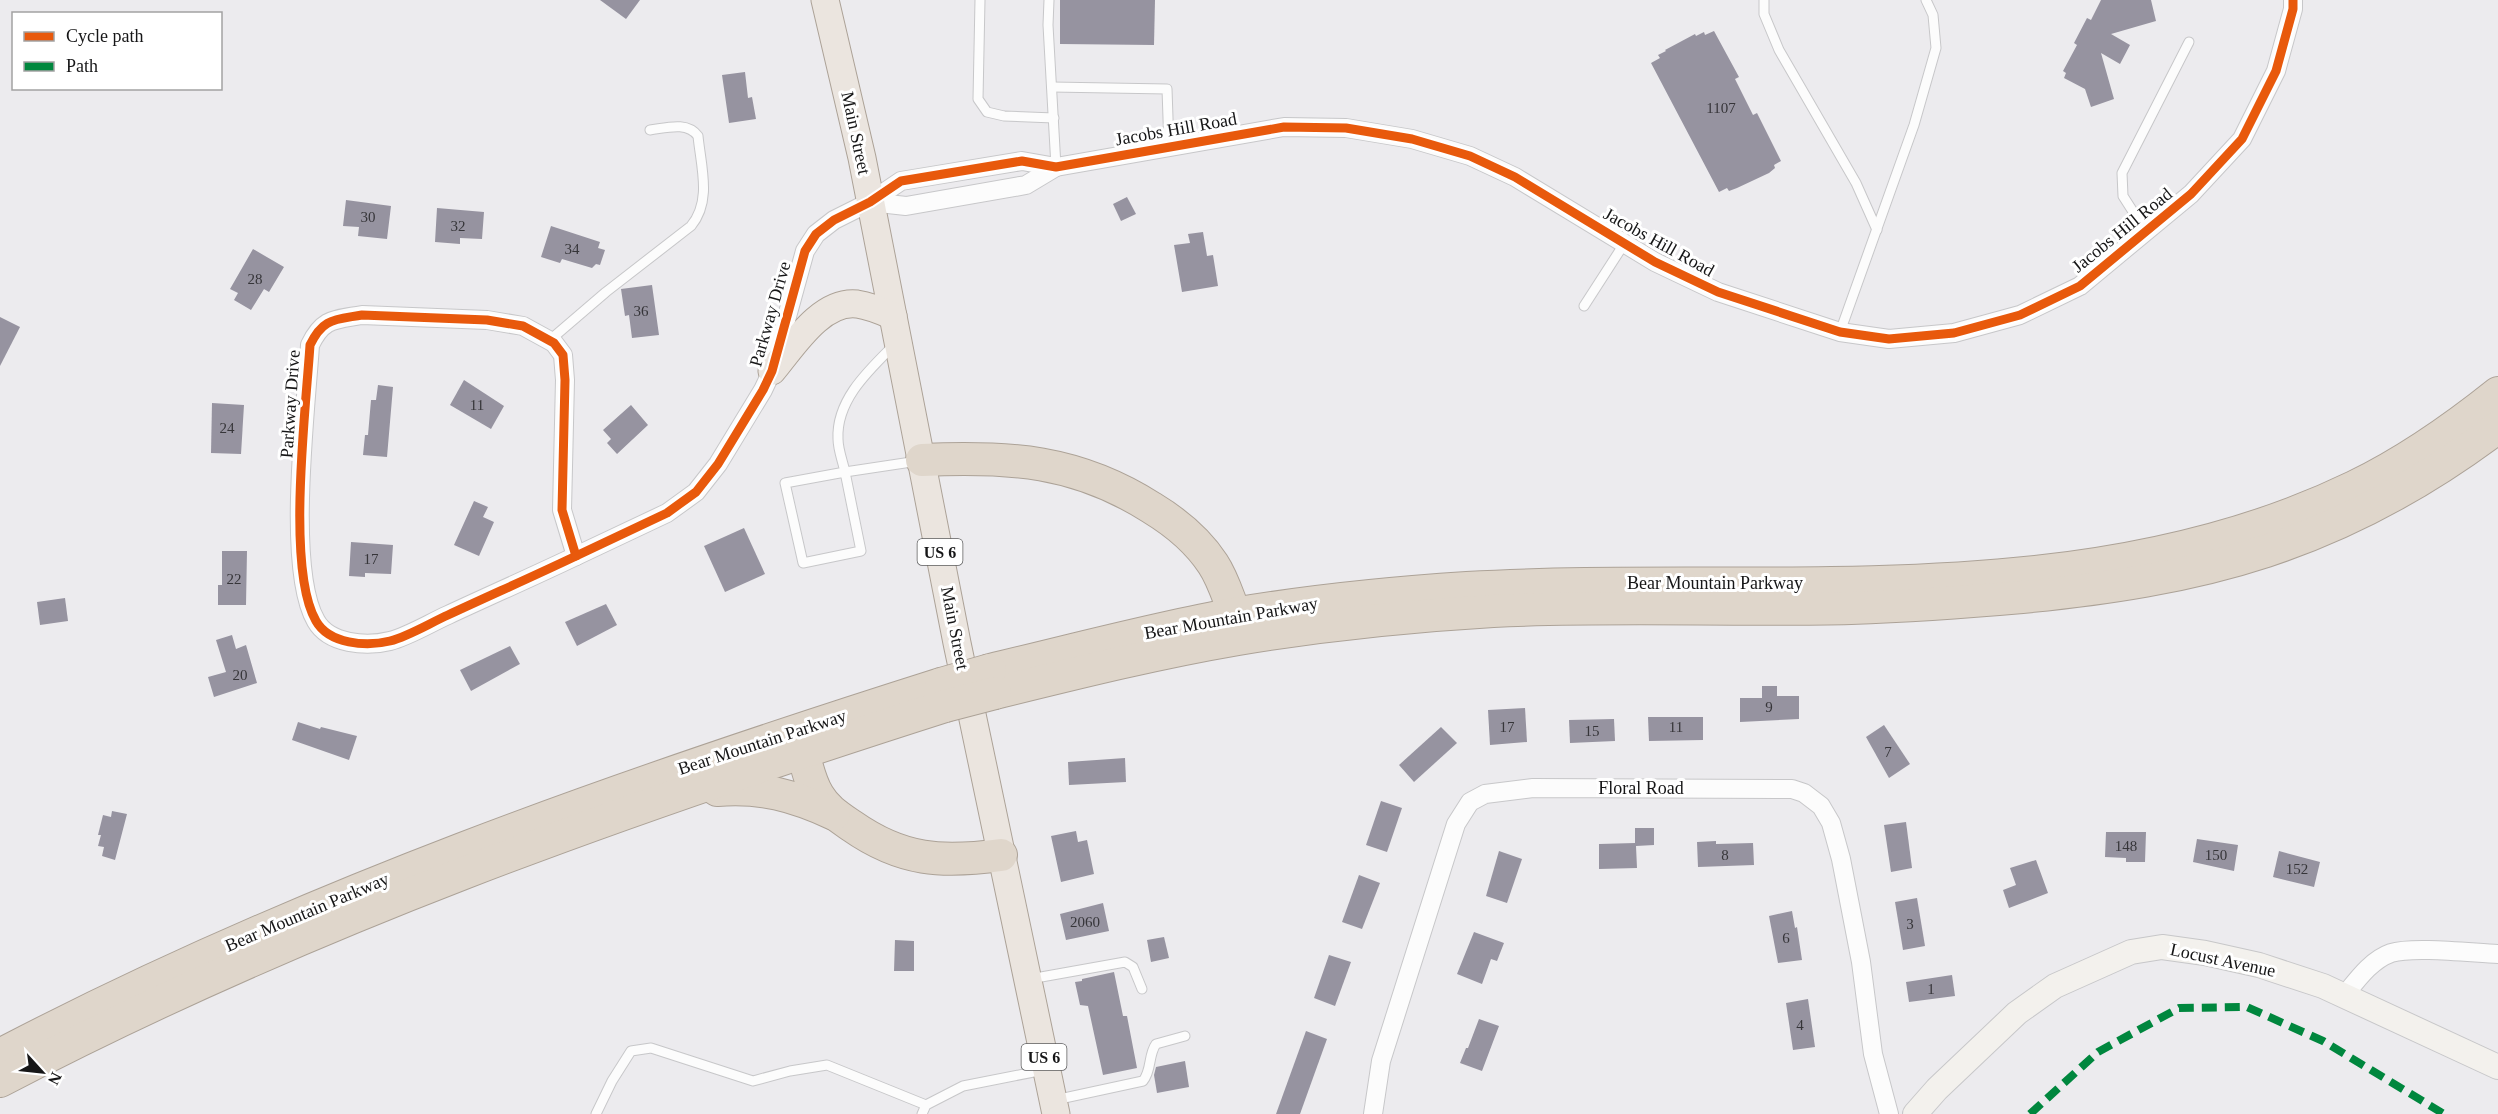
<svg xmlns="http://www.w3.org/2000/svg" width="2498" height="1114" viewBox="0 0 2498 1114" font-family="Georgia,serif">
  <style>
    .building { fill: #9693a0 }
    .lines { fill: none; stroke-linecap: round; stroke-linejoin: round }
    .lane-casing { stroke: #c7c7c9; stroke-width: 11 }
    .street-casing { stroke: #c7c7c9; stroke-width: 20 }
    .secondary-casing { stroke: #c7c7c9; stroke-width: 26 }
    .primary-casing { stroke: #aca297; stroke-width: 29 }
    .highway-casing { stroke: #aca297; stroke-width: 34 }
    .lane { stroke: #fcfcfc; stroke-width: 9 }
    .street { stroke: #fcfcfc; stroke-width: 18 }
    .secondary { stroke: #f3f1ed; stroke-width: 24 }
    .primary { stroke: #ebe5df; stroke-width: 27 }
    .highway { stroke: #dfd6cb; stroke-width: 32 }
    .highway-bridge-casing { stroke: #aca297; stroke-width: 34; stroke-linecap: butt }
    .highway-bridge { stroke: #dfd6cb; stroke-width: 32 }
    .quiet { stroke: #00873e; stroke-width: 8; stroke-dasharray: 15 8; stroke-linecap: butt }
    .cycleway-casing { stroke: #fff; stroke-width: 13 }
    .cycleway { stroke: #e8590c; stroke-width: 9 }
    .labels { text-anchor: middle; stroke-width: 6; stroke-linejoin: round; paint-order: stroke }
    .number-label { font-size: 15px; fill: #363539 }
    .shield { fill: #fff; stroke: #5c5c5d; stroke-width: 1.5 }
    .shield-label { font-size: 16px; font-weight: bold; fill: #161617 }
    .street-label { font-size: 18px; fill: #161617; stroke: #fff }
  </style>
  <rect width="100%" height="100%" fill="#ecebee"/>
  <g class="building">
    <path d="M600 0H640L626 19Z"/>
    <path d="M1060 0H1155L1154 45 1060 44Z"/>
    <path d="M2101 0H2151L2156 21 2111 34 2130 45 2120 64 2101 53 2114 99 2091 107 2085 89 2064 78 2066 73 2063 71 2077 45 2074 43 2087 18 2091 20Z"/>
    <path d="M1714 31 1739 77 1735 79 1753 115 1757 113 1781 161 1774 165 1775 168 1769 173 1737 188 1729 191 1727 188 1719 192 1651 63 1660 58 1658 55 1666 51 1665 50 1695 34 1696 36 1704 32 1705 35Z"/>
    <path d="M745 72 748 98 752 97 756 119 729 123 722 75Z"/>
    <path d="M1127 197 1136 214 1121 221 1113 204Z"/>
    <path d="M346 200 391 206 387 239 358 236 359 227 343 226Z"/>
    <path d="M437 208 484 212 482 239 460 238V244L435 242Z"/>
    <path d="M551 226 600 242 598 248 605 250 600 265 596 264 592 268 562 259 560 263 541 257Z"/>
    <path d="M1203 232 1207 256 1213 255 1218 286 1182 292 1174 245 1190 243 1188 234Z"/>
    <path d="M253 249 284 267 269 292 264 289 251 310 234 300 238 293 230 289Z"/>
    <path d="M652 285 659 335 632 338 629 315 625 316 621 289Z"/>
    <path d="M0 317 20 327 0 366Z"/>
    <path d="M464 380 504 406 491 429 450 405Z"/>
    <path d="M378 385 393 387 387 457 363 455 365 435H368L371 400H376Z"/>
    <path d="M212 403 244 405 241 454 211 453Z"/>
    <path d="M631 405 648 425 617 454 607 443 611 439 603 430Z"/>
    <path d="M474 501 488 507 483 517 494 522 479 556 454 545Z"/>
    <path d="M744 528 765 574 725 592 704 546Z"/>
    <path d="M351 542 393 545 391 574 365 573V577L349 576Z"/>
    <path d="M222 551H247L246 605H218V585H222Z"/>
    <path d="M65 598 68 621 40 625 37 602Z"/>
    <path d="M606 604 617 625 577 646 565 622Z"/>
    <path d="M232 635 236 649 246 645 257 683 214 697 208 677 226 672 216 640Z"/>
    <path d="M510 646 520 664 471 691 460 670Z"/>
    <path d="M1762 686H1777V696H1799V719L1740 722V698H1762Z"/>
    <path d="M1525 708 1527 742 1490 745 1488 710Z"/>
    <path d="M1648 717H1703V740L1649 741Z"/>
    <path d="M1614 719 1615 741 1570 743 1569 720Z"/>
    <path d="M298 722 320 729 321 727 357 736 349 760 292 740Z"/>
    <path d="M1884 725 1910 764 1889 778 1866 737Z"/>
    <path d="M1441 727 1457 743 1414 782 1399 765Z"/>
    <path d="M1125 758 1126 782 1069 785 1068 762Z"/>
    <path d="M1381 801 1402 808 1387 852 1366 845Z"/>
    <path d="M112 811 127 814 115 860 102 856 104 847 98 846 101 835H98L103 815 111 817Z"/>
    <path d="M1906 822 1912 868 1891 872 1884 825Z"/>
    <path d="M1635 828H1654V845L1636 846 1637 868 1599 869V844L1635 843Z"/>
    <path d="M1076 831 1078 842 1087 840 1094 874 1061 882 1051 836Z"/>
    <path d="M2106 832H2146L2145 862H2126V858L2105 857Z"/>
    <path d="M2197 839 2238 845 2234 871 2193 862Z"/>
    <path d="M1716 841V844L1753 843 1754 865 1698 867 1697 842Z"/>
    <path d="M1499 851 1522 859 1507 903 1486 896Z"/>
    <path d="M2279 851 2320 862 2314 887 2273 877Z"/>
    <path d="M2036 860 2048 893 2009 908 2003 890 2016 885 2010 868Z"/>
    <path d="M1359 875 1380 883 1362 929 1342 922Z"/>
    <path d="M1917 898 1925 946 1903 950 1895 902Z"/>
    <path d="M1103 903 1109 931 1066 940 1060 914Z"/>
    <path d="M1792 911 1795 928 1797 927 1802 960 1778 963 1769 916Z"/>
    <path d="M1474 932 1504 943 1497 961 1491 959 1482 984 1457 974Z"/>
    <path d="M1164 937 1169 958 1151 962 1147 940Z"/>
    <path d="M895 940 914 941V971H894Z"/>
    <path d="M1329 955 1351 962 1335 1006 1314 998Z"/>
    <path d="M1114 972 1123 1016H1127L1137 1068 1103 1075 1088 1006 1080 1005 1075 982 1082 981V979Z"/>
    <path d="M1952 975 1955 996 1909 1002 1906 982Z"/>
    <path d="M1808 999 1815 1047 1793 1050 1786 1003Z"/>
    <path d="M1479 1019 1499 1026 1482 1071 1460 1063 1466 1048H1468Z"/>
    <path d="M1306 1031 1327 1039 1300 1114H1276Z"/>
    <path d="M1185 1061 1189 1087 1157 1093 1154 1075 1156 1067Z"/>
  </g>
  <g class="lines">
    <g class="lane-casing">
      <g id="lane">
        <path d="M980 0 978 99 987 112 1004 116 1054 118"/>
        <path d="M1049 0 1048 25 1056 167"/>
        <path d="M1764 0V14L1779 50 1856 183 1877 230"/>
        <path d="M1052 87 1167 89 1169 147"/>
        <path d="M2146 232 2123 196 2122 173 2189 42"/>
        <path d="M1584 306 1624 244"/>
        <path d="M1840 332 1914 125 1936 48 1933 15 1926 0"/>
        <path d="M550 340 606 292 691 226C712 201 701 167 698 136 687 121 666 128 650 130"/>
        <path d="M894 345C869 370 836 400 838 439 838 450 843 462 845 472L918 461"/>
        <path d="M845 472 861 551 803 563 785 483Z"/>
        <path d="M1030 979 1125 962 1133 967 1142 989"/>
        <path d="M1055 1100 1143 1081C1152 1070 1148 1055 1156 1044L1185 1036"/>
        <path d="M596 1114 612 1081 631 1051 651 1048 753 1081 790 1071 827 1065 926 1105"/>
        <path d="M922 1114 926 1105 963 1086 1044 1070"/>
      </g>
    </g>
    <g class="street-casing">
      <g id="street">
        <path d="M870 202 906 206 1026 185 1056 167"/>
        <path d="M362 315 487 320 523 326 554 343 563 355 565 380 562 510 576 556C534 576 491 595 448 615 430 623 409 636 390 641 366 647 329 644 316 621 286 570 306 408 310 345 323 318 334 320 362 315Z"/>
        <path d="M576 556 667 513 696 492 718 464 763 390 772 371 805 251 816 234 834 220 870 202 901 181 1022 161 1056 167 1284 127 1346 128 1412 139 1470 156 1515 177 1655 262 1718 292 1840 332 1889 339 1954 333 2020 315 2080 286 2191 194 2242 139 2276 71 2293 9V0"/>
        <path d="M2344 996C2357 980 2371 960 2391 953 2413 946 2473 953 2498 954"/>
        <path d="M1373 1114 1381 1061 1456 824 1470 802 1485 794 1533 788 1792 789 1804 793 1821 806 1831 823 1841 859 1861 962 1873 1054 1889 1114"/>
      </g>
    </g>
    <g class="secondary-casing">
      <path id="secondary" d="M1915 1114 1937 1089 2017 1013 2055 986 2131 952 2162 947 2205 953 2259 965 2323 986 2498 1067"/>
    </g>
    <g class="primary-casing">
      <g id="primary">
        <path d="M825 0 862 158 957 643 1056 1114"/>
        <path d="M772 371C793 346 821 300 857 304 870 306 882 311 893 316"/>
      </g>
    </g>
    <g class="highway-casing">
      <g id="highway">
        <path d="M922 460C1009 456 1077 460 1152 508 1175 522 1198 541 1213 564 1223 579 1228 597 1235 614"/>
        <path d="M990 670C1071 651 1152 629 1234 614 1311 601 1390 593 1467 588 1760 571 2082 619 2354 487 2406 462 2453 429 2498 393"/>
        <path d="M995 693C1076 673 1156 653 1238 639 1322 625 1408 616 1493 611 1613 605 1732 611 1851 608 1908 606 1965 602 2022 597 2104 589 2187 577 2266 551 2351 523 2428 480 2498 427"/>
        <path d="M803 752C807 767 810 782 818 795 826 809 839 817 852 826 902 861 942 863 1001 855"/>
        <path d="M717 790C760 786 795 796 834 814"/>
        <path d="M0 1055C300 898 619 786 941 684"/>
        <path d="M0 1081C304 922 619 810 945 706"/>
      </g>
    </g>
    <use href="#lane" class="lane"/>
    <use href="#street" class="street"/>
    <use href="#secondary" class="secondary"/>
    <use href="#primary" class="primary"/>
    <use href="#highway" class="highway"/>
    <g class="highway-bridge-casing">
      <g id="highway-bridge">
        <path d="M941 684 990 670"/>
        <path d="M945 706 995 693"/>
      </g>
    </g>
    <use href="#highway-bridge" class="highway-bridge"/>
    <path class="quiet" d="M2030 1114 2098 1052 2179 1008 2247 1007 2323 1041 2444 1114"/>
    <g class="cycleway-casing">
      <g id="cycleway">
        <path d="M362 315 487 320 523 326 554 343 563 355 565 380 562 510 576 556C534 576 491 595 448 615 430 623 409 636 390 641 366 647 329 644 316 621 286 570 306 408 310 345 323 318 334 320 362 315Z"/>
        <path d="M576 556 667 513 696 492 718 464 763 390 772 371 805 251 816 234 834 220 870 202 901 181 1022 161 1056 167 1284 127 1346 128 1412 139 1470 156 1515 177 1655 262 1718 292 1840 332 1889 339 1954 333 2020 315 2080 286 2191 194 2242 139 2276 71 2293 9V0"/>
      </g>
    </g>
    <use href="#cycleway" class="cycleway"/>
  </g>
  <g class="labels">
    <g class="number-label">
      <text x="1721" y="113">1107</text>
      <text x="368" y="222">30</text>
      <text x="458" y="231">32</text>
      <text x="572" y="254">34</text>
      <text x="255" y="284">28</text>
      <text x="641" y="316">36</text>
      <text x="477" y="410">11</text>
      <text x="227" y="433">24</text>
      <text x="371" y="564">17</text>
      <text x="234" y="584">22</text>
      <text x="240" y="680">20</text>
      <text x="1769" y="712">9</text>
      <text x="1507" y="732">17</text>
      <text x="1676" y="732">11</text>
      <text x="1592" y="736">15</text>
      <text x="1888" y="757">7</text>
      <text x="2126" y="851">148</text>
      <text x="1725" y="860">8</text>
      <text x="2216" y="860">150</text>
      <text x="2297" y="874">152</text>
      <text x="1085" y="927">2060</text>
      <text x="1910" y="929">3</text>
      <text x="1786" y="943">6</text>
      <text x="1931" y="994">1</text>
      <text x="1800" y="1030">4</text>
    </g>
    <g class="shield">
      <rect x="917.5" y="539" width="45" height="26" rx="4.5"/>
      <rect x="1021.5" y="1044" width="45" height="26" rx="4.5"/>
    </g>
    <g class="shield-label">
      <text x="940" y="558">US 6</text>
      <text x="1044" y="1063">US 6</text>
    </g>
    <g class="street-label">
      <text transform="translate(1176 129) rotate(-10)" y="6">Jacobs Hill Road</text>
      <text transform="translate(856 133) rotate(78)" y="6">Main Street</text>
      <text transform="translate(2122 230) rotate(-39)" y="6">Jacobs Hill Road</text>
      <text transform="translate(1659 242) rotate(29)" y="6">Jacobs Hill Road</text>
      <text transform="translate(770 314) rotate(-74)" y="6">Parkway Drive</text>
      <text transform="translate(290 404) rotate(-86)" y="6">Parkway Drive</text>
      <text x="1715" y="589">Bear Mountain Parkway</text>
      <text transform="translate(1231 618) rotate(-10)" y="6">Bear Mountain Parkway</text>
      <text transform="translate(955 628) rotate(79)" y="6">Main Street</text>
      <text transform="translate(762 742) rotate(-18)" y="6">Bear Mountain Parkway</text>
      <text x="1641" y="794">Floral Road</text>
      <text transform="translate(307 912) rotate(-23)" y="6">Bear Mountain Parkway</text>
      <text transform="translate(2223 960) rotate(12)" y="6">Locust Avenue</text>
    </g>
  </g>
  <rect x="12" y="12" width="210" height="78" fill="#ffffff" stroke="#a2a2a2" stroke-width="1.5"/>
  <rect x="24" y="32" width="30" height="9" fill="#e8590c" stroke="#a2a2a2" stroke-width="1.5"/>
  <text x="66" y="42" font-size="18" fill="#161617">Cycle path</text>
  <rect x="24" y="62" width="30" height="9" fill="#00873e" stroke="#a2a2a2" stroke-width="1.5"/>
  <text x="66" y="72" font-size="18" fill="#161617">Path</text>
  <g transform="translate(42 1072) rotate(117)" stroke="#ffffff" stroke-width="4.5" paint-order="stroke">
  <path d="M0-4.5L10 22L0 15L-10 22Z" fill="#161617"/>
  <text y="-9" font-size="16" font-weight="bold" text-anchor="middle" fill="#161617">N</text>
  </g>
</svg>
